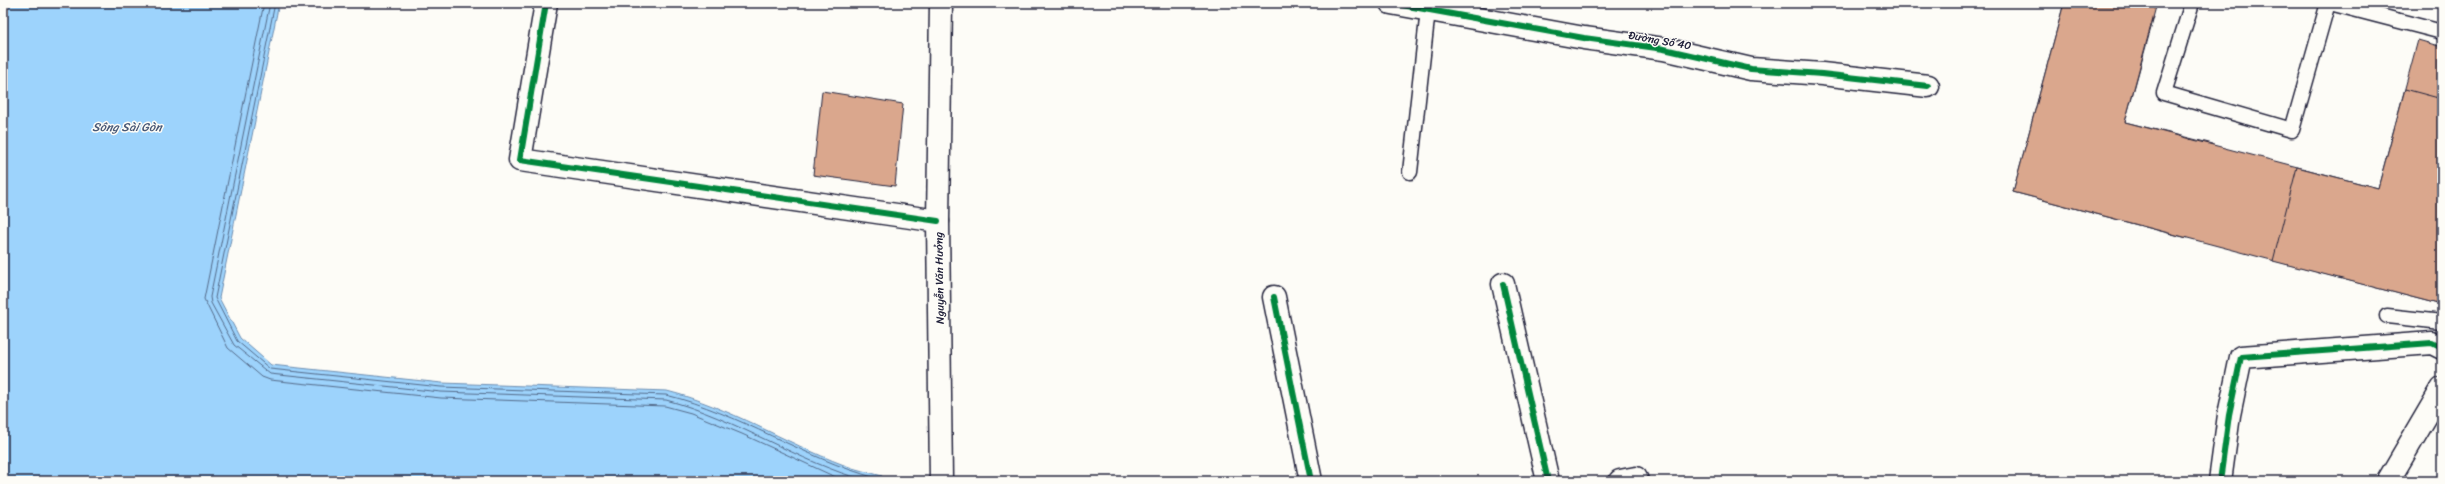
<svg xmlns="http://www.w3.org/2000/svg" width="2445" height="484" viewBox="0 0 2445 484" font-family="Sriracha,sans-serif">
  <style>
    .water { fill: #9dd3fc; stroke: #6c8caf }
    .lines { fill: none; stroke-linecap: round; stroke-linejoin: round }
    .shore { stroke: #536988; stroke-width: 1 }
    .building { fill: #daa78d; stroke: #22223b }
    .lane-casing { stroke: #22223b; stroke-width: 17 }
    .street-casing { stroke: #22223b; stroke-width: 25 }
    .secondary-casing { stroke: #22223b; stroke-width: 25 }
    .lane { stroke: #fdfcf7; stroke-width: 14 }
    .street { stroke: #fdfcf7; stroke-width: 22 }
    .secondary { stroke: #fdfcf7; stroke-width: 22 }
    .cycleway-casing { stroke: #fdfcf7; stroke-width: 8 }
    .cycleway { stroke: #00873e; stroke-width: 6 }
    .labels { text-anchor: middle; stroke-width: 3; stroke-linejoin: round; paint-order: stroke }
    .street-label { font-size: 11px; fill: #22223b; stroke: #fdfcf7 }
    .water-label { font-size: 12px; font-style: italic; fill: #475775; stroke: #fdfcf7 }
  </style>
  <rect width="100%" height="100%" fill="#fdfcf7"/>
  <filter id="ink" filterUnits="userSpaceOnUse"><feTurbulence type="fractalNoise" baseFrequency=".025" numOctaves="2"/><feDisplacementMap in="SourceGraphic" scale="8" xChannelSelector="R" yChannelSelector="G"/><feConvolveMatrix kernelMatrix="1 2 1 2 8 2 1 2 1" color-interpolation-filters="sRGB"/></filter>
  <g filter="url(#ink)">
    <path class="water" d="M3 3H279L219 298 240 338 271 365 442 383 667 391C730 407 783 442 844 465 856 470 869 472 882 476V481H3Z"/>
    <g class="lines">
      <g class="shore">
        <path d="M264 3 204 299 228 348 262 377 270 380 441 398 665 406 691 413 742 434 844 481"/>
        <path d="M270 3 210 297 211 303 234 345 270 374 441 392 666 400C736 418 797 462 867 481"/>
        <path d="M275 3 215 298 237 341 270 369 441 387 666 395C740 413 803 458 876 478L878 481"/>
      </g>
    </g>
    <g class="building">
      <path d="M2064 3H2101L2154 17 2125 122 2213 144 2187 238 2013 192Z"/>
      <path d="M2064 3H2157L2125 122 2378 188 2418 40 2442 47V305L2013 192Z"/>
      <path d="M2405 89 2442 99V305L2273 261 2297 167 2378 188Z"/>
      <path d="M822 91 903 104 895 186 813 175Z"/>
    </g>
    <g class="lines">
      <g class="lane-casing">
        <g id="lane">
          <path d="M2192 3 2164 93 2292 130 2328 3"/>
          <path d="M2330 3 2442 32"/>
          <path d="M1410 172 1428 10"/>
          <path d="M2387 316 2442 322"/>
        </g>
      </g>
      <g class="street-casing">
        <g id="street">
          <path d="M546 3 520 160 938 221"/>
          <path d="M1391 3 1584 38 1664 49 1751 69 1822 74 1928 86"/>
          <path d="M1503 284 1548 481"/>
          <path d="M1274 297 1311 481"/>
          <path d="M1620 481 1636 478 1637 481"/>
          <path d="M2220 481 2229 415 2241 357 2432 343 2442 348"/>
          <path d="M2388 481 2442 389"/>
        </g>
      </g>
      <g class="secondary-casing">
        <path id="secondary" d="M941 481 938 221 941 3"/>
      </g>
      <use href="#lane" class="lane"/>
      <use href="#street" class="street"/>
      <use href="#secondary" class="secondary"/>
      <g class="cycleway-casing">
        <g id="cycleway">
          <path d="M546 3 520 160 938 221"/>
          <path d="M1391 3 1584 38 1664 49 1751 69 1822 74 1928 86"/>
          <path d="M1503 284 1548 481"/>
          <path d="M1274 297 1311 481"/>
          <path d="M2220 481 2229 415 2241 357 2432 343 2442 348"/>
        </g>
      </g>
      <use href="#cycleway" class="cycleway"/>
    </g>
  </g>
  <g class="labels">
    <g class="street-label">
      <text transform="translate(1660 40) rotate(10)" y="4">Đường Số 40</text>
      <text transform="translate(939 278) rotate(-91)" y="4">Nguyễn Văn Hưởng</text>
    </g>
    <g class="water-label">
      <text x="127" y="131">Sông Sài Gòn</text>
    </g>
  </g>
  <rect width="2445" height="484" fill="none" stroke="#fdfcf7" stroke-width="16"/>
  <rect x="8" y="8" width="2429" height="468" fill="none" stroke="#22223b" stroke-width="1.5" filter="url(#ink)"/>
</svg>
